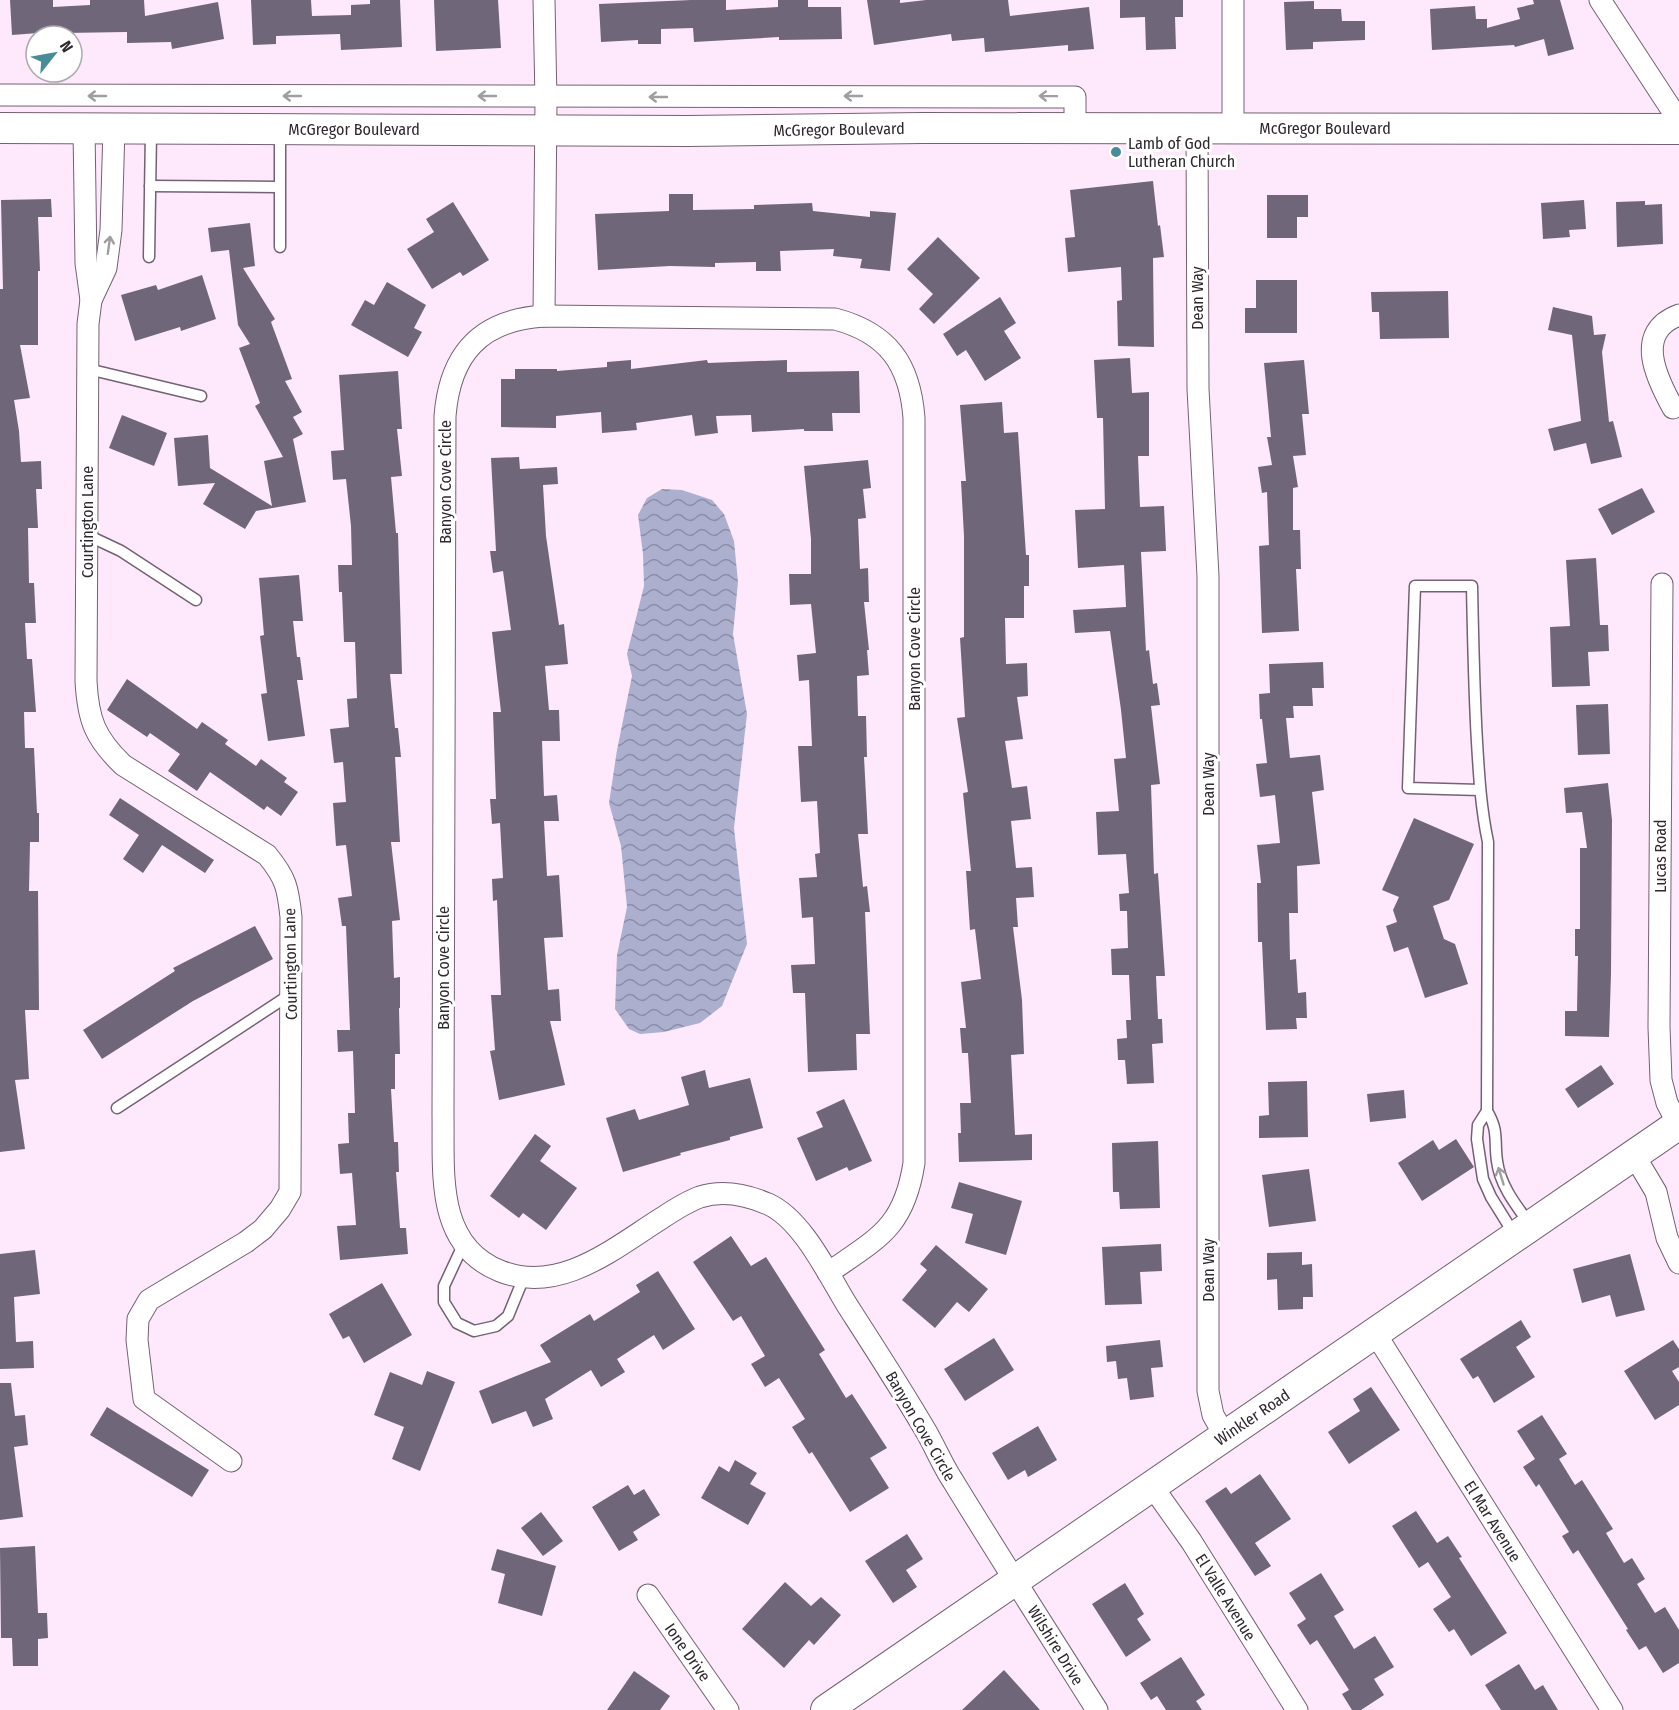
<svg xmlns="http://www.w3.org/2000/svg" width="1679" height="1710" viewBox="0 0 1679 1710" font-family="'Fira Sans Condensed',sans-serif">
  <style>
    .water { fill: url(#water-waves) }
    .building { fill: #6f667a }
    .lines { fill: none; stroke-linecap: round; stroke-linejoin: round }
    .lane-casing { stroke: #736272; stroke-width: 13 }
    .street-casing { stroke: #736272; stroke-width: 23 }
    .secondary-casing { stroke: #736272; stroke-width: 32 }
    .lane { stroke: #fff; stroke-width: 10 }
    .street { stroke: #fff; stroke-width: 21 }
    .secondary { stroke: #fff; stroke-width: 30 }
    .oneway { stroke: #a19ea1 }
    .poi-dot { fill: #478c98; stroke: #fff; stroke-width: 2 }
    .labels { text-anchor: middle; stroke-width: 6; stroke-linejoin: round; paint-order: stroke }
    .street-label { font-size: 16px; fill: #2f282f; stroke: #fff }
    .poi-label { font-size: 16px; fill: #2f282f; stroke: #fff; text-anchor: start }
  </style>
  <defs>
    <pattern id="water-waves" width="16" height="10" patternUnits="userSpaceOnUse" patternTransform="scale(1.5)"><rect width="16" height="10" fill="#acafce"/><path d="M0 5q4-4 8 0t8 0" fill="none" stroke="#8c8ea8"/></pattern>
  </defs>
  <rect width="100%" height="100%" fill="#fee9fc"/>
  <path class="water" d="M662 489 682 490 712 500 724 514 734 541 738 582 733 634 747 714 734 828 747 944 722 1006 700 1023 664 1032 640 1034 629 1029 615 1009 617 955 627 907 621 846 609 803 617 750 632 676 627 654 644 586 643 554 638 515 647 498Z"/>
  <g class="building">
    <path d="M10 0H53V7L90 5V0H144L145 16 218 2 224 39 172 49 171 42 127 43V32L64 33V36H38V33L12 35Z"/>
    <path d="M251 0H311L312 16 351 15V5L370 4V0H400L402 47 341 50 340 34 276 36V44L253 45Z"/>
    <path d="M434 0H498L501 48 436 51Z"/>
    <path d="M691 0H726V10L778 7V0H808V7H841L842 39 779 40V37L694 42 693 28 661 29V44H638V40L601 42 599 4Z"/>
    <path d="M867 0H900V3L926 0H1008L1010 16 1089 7 1094 49 1068 51V45L985 52 984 38 952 41 951 34 874 45Z"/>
    <path d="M1120 0H1183V17H1175L1176 49 1146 50 1145 17 1120 18Z"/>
    <path d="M1533 0H1560L1574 49 1548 56 1544 39 1515 47 1514 45 1432 50 1430 9 1475 6 1476 19H1487V28L1520 19 1517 8 1534 4Z"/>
    <path d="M1314 1V9H1341L1342 21H1365V40L1313 42V49L1286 50 1284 2Z"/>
    <path d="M1153 181 1158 226 1160 225 1164 257 1153 258 1154 347 1118 346 1117 301 1122 300 1121 267 1068 272 1065 238 1075 237 1070 190Z"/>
    <path d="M669 194H693V210L754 209V205L812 203 813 211 870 217V211L896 213 890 271 860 268 862 259 833 256 834 249 780 251 781 271H756V262L715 263V267L670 266 598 270 595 214 669 211Z"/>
    <path d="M1267 195H1308V217H1297V238H1267Z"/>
    <path d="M51 199 52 217H38L40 271H38V345H20L30 398 14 400 19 431 21 462 41 461 42 489H36L38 528H28L29 583H34L36 623H25L27 659H32L36 712H24L25 748H34L37 813H39V842H30L29 891H38L39 1010H25L29 1079 15 1080 25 1149 0 1152V289H3L1 200Z"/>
    <path d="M1584 200 1586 229 1569 230 1570 237 1543 239 1541 203Z"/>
    <path d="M1645 201V205L1662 204 1663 244 1617 247 1616 202Z"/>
    <path d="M453 202 489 260 463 276 460 272 432 289 407 249 434 232 426 219Z"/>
    <path d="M250 223 255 266 243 268 275 319 271 322 292 379 285 381 302 412 293 417 303 434 293 439 306 502 256 511 245 529 203 504 215 483 178 486 174 438 208 435 210 468 272 506 264 461 283 457 255 406 260 403 239 348 250 344 238 325 229 250 211 252 208 228Z"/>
    <path d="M938 237 980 278 934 324 919 309 933 294 907 269Z"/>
    <path d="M202 275 216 319 181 331 180 327 135 341 121 295 156 285 158 290Z"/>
    <path d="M1256 280H1297V333H1245V308H1256Z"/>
    <path d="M387 282 426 305 414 328 422 332 408 357 351 325 365 300 374 305Z"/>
    <path d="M1448 291 1449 338 1380 339 1379 312H1372L1371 292Z"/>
    <path d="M1000 297 1016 323 1004 331 1021 358 985 381 966 350 957 356 943 334Z"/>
    <path d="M1553 307 1592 316 1594 335 1606 334 1602 352 1609 422 1613 421 1622 457 1591 464 1586 443 1554 451 1548 429 1581 421 1572 335 1548 330Z"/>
    <path d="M1130 358 1132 393 1149 392V456H1138L1140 507 1164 506 1166 551 1141 552 1146 651 1149 650 1153 684 1157 683 1160 705 1151 706 1160 784 1151 785 1154 874 1158 873 1165 976H1156L1158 1019H1162L1163 1043 1152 1044 1154 1083 1127 1084 1125 1060H1118L1117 1039 1127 1038 1126 1020H1131L1129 975H1112L1111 949 1128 948 1127 911H1120L1119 894 1129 893 1126 854 1098 855 1096 812 1119 811 1114 759 1126 758 1121 710 1110 631 1075 633 1073 610 1126 607 1124 565 1078 568 1075 510 1105 509 1103 418H1097L1094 360Z"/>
    <path d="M631 360V369L707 360 708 363 787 360V372L859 371 860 413H832L833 431H804V429L752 432 751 415 716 416 718 433 695 436 692 415 636 423 637 430 602 433 601 412 556 416V428L501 427V379H515V369H557V371L607 367V362Z"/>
    <path d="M1304 360 1309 414H1302L1306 455 1293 456 1298 487 1293 488V530H1300L1301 569H1296L1299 631 1262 633 1259 546 1269 545 1267 492 1262 493 1258 467 1272 465 1267 437H1271L1264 363Z"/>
    <path d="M398 371 402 429H397L402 476 391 477 396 533H398L402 674H390L395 728H398L401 757H395L400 842H391L400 920 392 921 394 978 400 977V1008H399L400 1054H395V1089H391L394 1142H398L399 1172H396L400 1228H406L408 1254 340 1260 337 1226 356 1225 352 1173 340 1174 338 1144 349 1143 348 1113H355L353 1051 338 1052 337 1030H350L346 926H342L338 898 352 896 346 845 336 846 333 803 346 802 343 762 334 763 330 729 349 727 347 699 357 698 355 642H344L342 592H339L338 565H352L351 526 346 479 333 480 331 451 344 450 339 375Z"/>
    <path d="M1002 402 1004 433 1018 432 1026 555H1029V586H1024V618H1005L1006 664 1027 663 1028 696 1017 697 1023 739 1005 741 1012 788 1027 786 1031 819 1011 821 1016 868 1032 867 1034 897 1016 898 1018 927H1013L1022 1000 1024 1054 1011 1055 1015 1135 1032 1134V1160L959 1162 958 1133H961L960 1103H971L968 1053H962L960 1028H966L961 982 981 979 975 929 970 930 966 871H971L963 793 968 792 957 718 965 717 960 638 964 637V536L961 481H966L960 405Z"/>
    <path d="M122 415 167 433 154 466 109 448Z"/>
    <path d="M519 457 520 469 557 467 558 484 543 485 546 536 559 625 564 624 568 664 545 666 549 710H559L560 741H542L544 796 557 795 559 821H544L547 876 559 875 563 937 544 938 548 990 559 989 561 1021H550L565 1085 499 1100 490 1051 495 1050 491 995H501L497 900 493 901 492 879 503 878 500 823 492 824 490 799H496L493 712H501L492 632 511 630 503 571 493 573 490 551H496L491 458Z"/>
    <path d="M868 460 871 488 863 489 866 518 858 519 860 569 868 568 869 602H864L869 650H867L869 675 857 676 858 716H866L867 757H864L868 834H858L863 887 867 886 870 912H865L870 1034H856L857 1070 808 1072 805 993H793L791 965 815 964 813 917 802 918 799 878 817 877 815 854 820 853 817 801 801 802 798 746H812L809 680 799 681 797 655 816 653 811 604 790 605 789 574H811V539L804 466Z"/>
    <path d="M1642 488 1655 512 1612 535 1598 509Z"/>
    <path d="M1596 558 1600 625H1608L1609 651 1588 652 1590 686 1552 687 1550 627 1570 626 1566 560Z"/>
    <path d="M299 575 303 621H293L297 657H300L303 680H297L305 736 268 741 261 694 267 693 260 636 264 635 259 578Z"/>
    <path d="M1323 662 1324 688H1312L1313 706H1293L1294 718H1286L1290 758 1320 755 1324 790 1312 792 1320 864 1297 866 1298 913H1289L1290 960 1296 959 1298 993 1306 992 1307 1018H1296L1297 1029 1266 1030 1262 942H1258L1257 883H1261L1257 845 1280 843 1275 795 1260 797 1256 764 1267 763 1262 719H1260L1259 694 1270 693 1269 664Z"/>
    <path d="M127 679 197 729 202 722 228 740 225 744 256 766 261 759 287 778 284 782 298 792 281 816 267 806 264 810 210 772 197 791 168 771 180 754 150 733 147 737 107 710Z"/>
    <path d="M1608 704 1610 754 1578 755 1576 705Z"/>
    <path d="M1608 783 1612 820 1611 974 1609 1037 1565 1036V1011H1577L1578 956H1575V929H1580V848H1587L1582 812 1566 813 1564 788Z"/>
    <path d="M120 798 214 860 205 873 162 845 143 873 123 859 139 835 109 815Z"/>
    <path d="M1414 818 1474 844 1449 900 1433 906 1444 939 1455 944 1468 984 1425 998 1408 947 1394 952 1386 926 1397 922 1393 910 1399 897 1382 890Z"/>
    <path d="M255 926 273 959 193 1001 102 1059 83 1030 175 971 173 968Z"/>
    <path d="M1601 1065 1614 1084 1578 1108 1565 1089Z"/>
    <path d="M705 1070 709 1088 750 1078 763 1128 730 1137V1140L680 1153 681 1155 623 1172 606 1118 635 1109 639 1120 689 1105 681 1077Z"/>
    <path d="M1307 1081 1308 1137 1259 1138V1116L1269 1115 1268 1082Z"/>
    <path d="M1404 1090 1406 1118 1370 1122 1367 1094Z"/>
    <path d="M844 1099 872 1161 849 1171 847 1167 816 1181 797 1138 823 1127 816 1112Z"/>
    <path d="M535 1134 551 1146 540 1161 577 1188 546 1230 523 1213 519 1218 490 1196Z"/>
    <path d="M1456 1139 1474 1167 1422 1201 1398 1163 1433 1140 1439 1150Z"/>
    <path d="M1158 1141 1160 1208 1120 1209 1119 1192H1113L1112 1143Z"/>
    <path d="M1309 1169 1316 1221 1269 1227 1262 1175Z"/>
    <path d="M959 1182 1022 1201 1006 1255 965 1243 973 1214 951 1208Z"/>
    <path d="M731 1236 751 1266 766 1257 825 1350 819 1354 846 1398 852 1394 887 1448 870 1458 889 1488 850 1512 812 1452 809 1454 792 1427 805 1419 779 1378 765 1387 751 1364 765 1356 741 1316 733 1321 693 1262Z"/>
    <path d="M1161 1244 1162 1271 1140 1272 1142 1304 1105 1305 1102 1247Z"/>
    <path d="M936 1245 988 1289 969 1312 957 1302 935 1328 902 1300 927 1270 920 1264Z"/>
    <path d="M35 1250 40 1294 14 1297 16 1342 33 1341 34 1368 0 1369V1254Z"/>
    <path d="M1302 1252V1265L1312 1264 1313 1297H1303V1309L1278 1310 1277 1279 1267 1280V1253Z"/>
    <path d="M1630 1254 1645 1310 1616 1317 1610 1295 1582 1303 1573 1269Z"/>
    <path d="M658 1271 695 1329 663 1350 654 1335 617 1359 625 1372 601 1387 591 1370 545 1399 553 1419 533 1427 526 1411 492 1424 479 1391 551 1362 540 1345 590 1314 594 1321 640 1292 636 1285Z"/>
    <path d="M382 1283 412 1335 364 1363 349 1336 343 1339 329 1314Z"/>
    <path d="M1521 1320 1531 1337 1516 1347 1535 1377 1494 1403 1478 1376 1473 1379 1460 1359Z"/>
    <path d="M994 1338 1014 1370 965 1401 944 1369Z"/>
    <path d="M1160 1340 1163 1367 1151 1368 1154 1397 1130 1400 1127 1378 1118 1379 1116 1361 1107 1362 1106 1346Z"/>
    <path d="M1673 1340 1679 1349V1367L1672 1371 1679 1382V1405L1655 1420 1624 1371Z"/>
    <path d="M427 1371 455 1382 420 1471 392 1459 404 1427 374 1415 390 1372 422 1385Z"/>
    <path d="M0 1383H11L15 1416 25 1415 28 1445 14 1447 23 1517 0 1520Z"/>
    <path d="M1371 1387 1400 1430 1349 1464 1328 1432 1360 1411 1353 1399Z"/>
    <path d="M107 1407 209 1470 192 1497 90 1435Z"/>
    <path d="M1542 1415 1567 1454 1559 1459 1575 1485 1582 1480 1613 1529 1606 1533 1624 1563 1632 1558 1645 1579 1637 1584 1655 1613 1665 1607 1679 1630V1663L1663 1673 1646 1646 1639 1650 1626 1630 1628 1629 1578 1550 1573 1554 1562 1536 1569 1532 1539 1484 1536 1487 1523 1467 1535 1459 1517 1431Z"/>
    <path d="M1038 1426 1057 1460 1028 1477 1025 1470 1008 1480 992 1453Z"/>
    <path d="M735 1460 757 1473 750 1484 766 1493 748 1525 701 1498 719 1466 729 1472Z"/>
    <path d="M1260 1474 1291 1519 1255 1543 1271 1566 1255 1576 1205 1501 1226 1487 1231 1494Z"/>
    <path d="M628 1485 634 1495 644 1489 660 1515 633 1532 638 1540 619 1551 592 1507Z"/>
    <path d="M1416 1511 1437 1543 1448 1536 1462 1557 1459 1558 1507 1633 1471 1656 1454 1629 1449 1632 1433 1609 1451 1597 1428 1562 1419 1568 1392 1526Z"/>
    <path d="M541 1512 563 1541 543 1556 521 1528Z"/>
    <path d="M907 1534 923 1559 906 1570 917 1587 893 1603 865 1561Z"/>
    <path d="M35 1546 38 1613H47L48 1638 38 1639V1666H13L12 1638H1L0 1548Z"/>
    <path d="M497 1549 556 1566 542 1616 498 1603 505 1574 491 1570Z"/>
    <path d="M1321 1573 1344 1610 1334 1616 1354 1649 1375 1636 1394 1667 1374 1679 1384 1695 1361 1710H1352L1342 1694 1349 1690 1317 1640 1310 1645 1297 1625 1306 1619 1289 1593Z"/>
    <path d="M785 1582 811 1606 821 1597 841 1615 814 1645 809 1640 784 1668 742 1629Z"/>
    <path d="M1125 1583 1144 1614 1137 1619 1151 1640 1126 1657 1092 1604Z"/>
    <path d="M1181 1657 1205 1695 1196 1701 1202 1710H1166L1157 1696 1151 1700 1140 1683Z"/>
    <path d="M1519 1664 1535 1690 1543 1685 1558 1710H1501L1485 1685Z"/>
    <path d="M1004 1670 1040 1710H962Z"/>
    <path d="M634 1671 670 1696 660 1710H607Z"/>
  </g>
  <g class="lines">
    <g class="lane-casing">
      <g id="lane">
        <path d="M150 186 279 187"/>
        <path d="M280 247V132"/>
        <path d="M149 257 151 132"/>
        <path d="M88 369 201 396"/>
        <path d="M87 535 121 551 196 600"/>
        <path d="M1480 790 1408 788 1415 586H1472C1473 638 1474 690 1477 742 1479 776 1481 809 1488 842L1487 1111"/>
        <path d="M117 1108 291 994"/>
        <path d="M1514 1234 1491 1197 1483 1179 1477 1139 1478 1125 1487 1111C1499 1131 1494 1140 1497 1161 1500 1185 1515 1204 1529 1223"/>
        <path d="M464 1243 444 1286V1302L457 1323 474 1331 496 1326 508 1316 524 1277"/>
      </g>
    </g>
    <g class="street-casing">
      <g id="street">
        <path d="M1600 0 1679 121"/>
        <path d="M0 95 1075 97V128"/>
        <path d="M84 128 86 263 91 300 88 324 86 681C88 720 95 738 123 765L267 855C286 878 288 888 291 917L290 1192 280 1209 263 1229 246 1242 149 1300 138 1319 137 1340 144 1399 231 1461"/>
        <path d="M1233 128V0"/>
        <path d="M1197 129 1198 389 1208 576V1391L1213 1415 1225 1436"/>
        <path d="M91 300 106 268 111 230 114 128"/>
        <path d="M544 316 546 101 544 0"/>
        <path d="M1673 408C1657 379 1633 332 1679 315"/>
        <path d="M1662 584 1659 1027 1661 1080 1667 1103 1678 1124"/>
        <path d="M1634 1155 1656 1192 1667 1238 1679 1263"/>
        <path d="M828 1273C878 1238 904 1228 914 1163V418C910 364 888 333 835 319L544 316C481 320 450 353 445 416L443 1115C444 1172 435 1245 500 1271 560 1295 614 1248 662 1218 674 1210 686 1202 700 1197 722 1190 747 1195 768 1204 802 1219 828 1274 847 1305 874 1347 902 1390 927 1433 936 1449 943 1466 953 1481 1000 1558 1049 1634 1097 1710"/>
        <path d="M1375 1333 1612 1710"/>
        <path d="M1152 1486 1191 1541 1297 1710"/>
        <path d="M648 1595 728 1710"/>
      </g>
    </g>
    <g class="secondary-casing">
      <g id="secondary">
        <path d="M0 128 688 131 923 128 1679 129"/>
        <path d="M826 1710 1679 1124"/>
      </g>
    </g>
    <use href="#lane" class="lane"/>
    <use href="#street" class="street"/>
    <use href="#secondary" class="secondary"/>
  </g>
  <defs><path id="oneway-shaft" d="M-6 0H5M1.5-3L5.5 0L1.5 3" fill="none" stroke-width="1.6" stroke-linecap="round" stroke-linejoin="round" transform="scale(1.5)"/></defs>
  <g class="oneway">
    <use href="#oneway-shaft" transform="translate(97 96) rotate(-180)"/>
    <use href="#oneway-shaft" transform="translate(292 96) rotate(-180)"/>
    <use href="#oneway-shaft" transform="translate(487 96) rotate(-180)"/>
    <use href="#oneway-shaft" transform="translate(853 96) rotate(180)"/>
    <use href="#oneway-shaft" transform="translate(1048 96) rotate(-179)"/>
    <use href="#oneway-shaft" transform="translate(658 97) rotate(-180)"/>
    <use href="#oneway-shaft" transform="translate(109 245) rotate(-82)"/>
    <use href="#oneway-shaft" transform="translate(1501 1176) rotate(-107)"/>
  </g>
  <circle class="poi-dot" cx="1116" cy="152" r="6"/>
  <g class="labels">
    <g class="street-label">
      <text x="1325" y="134">McGregor Boulevard</text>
      <text x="354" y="135">McGregor Boulevard</text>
      <text transform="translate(839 129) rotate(-1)" y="6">McGregor Boulevard</text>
      <text transform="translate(1197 298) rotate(-90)" y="6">Dean Way</text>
      <text transform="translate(445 482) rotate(-90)" y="6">Banyon Cove Circle</text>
      <text transform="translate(87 522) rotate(-90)" y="6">Courtington Lane</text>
      <text transform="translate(914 649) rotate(-90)" y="6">Banyon Cove Circle</text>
      <text transform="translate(1208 784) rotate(-90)" y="6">Dean Way</text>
      <text transform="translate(1660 856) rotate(-90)" y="6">Lucas Road</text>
      <text transform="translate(290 964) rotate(-91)" y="6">Courtington Lane</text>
      <text transform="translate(443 968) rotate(-90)" y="6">Banyon Cove Circle</text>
      <text transform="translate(1208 1270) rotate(-90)" y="6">Dean Way</text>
      <text transform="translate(1252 1417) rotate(-34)" y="6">Winkler Road</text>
      <text transform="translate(921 1426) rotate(60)" y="6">Banyon Cove Circle</text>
      <text transform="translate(1493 1521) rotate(58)" y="6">El Mar Avenue</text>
      <text transform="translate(1226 1597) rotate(58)" y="6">El Valle Avenue</text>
      <text transform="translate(1056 1645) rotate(58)" y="6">Wilshire Drive</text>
      <text transform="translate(688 1652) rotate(55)" y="6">Ione Drive</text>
    </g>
    <g class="poi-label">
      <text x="1128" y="149">Lamb of God<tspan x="1128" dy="18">Lutheran Church</tspan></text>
    </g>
  </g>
  <g transform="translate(54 54) rotate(59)"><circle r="28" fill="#ffffff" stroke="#aca9ac" stroke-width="1.5"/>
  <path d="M0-4.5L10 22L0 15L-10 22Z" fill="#478c98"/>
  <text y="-9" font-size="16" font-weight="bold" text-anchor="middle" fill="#2f282f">N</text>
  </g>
</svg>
